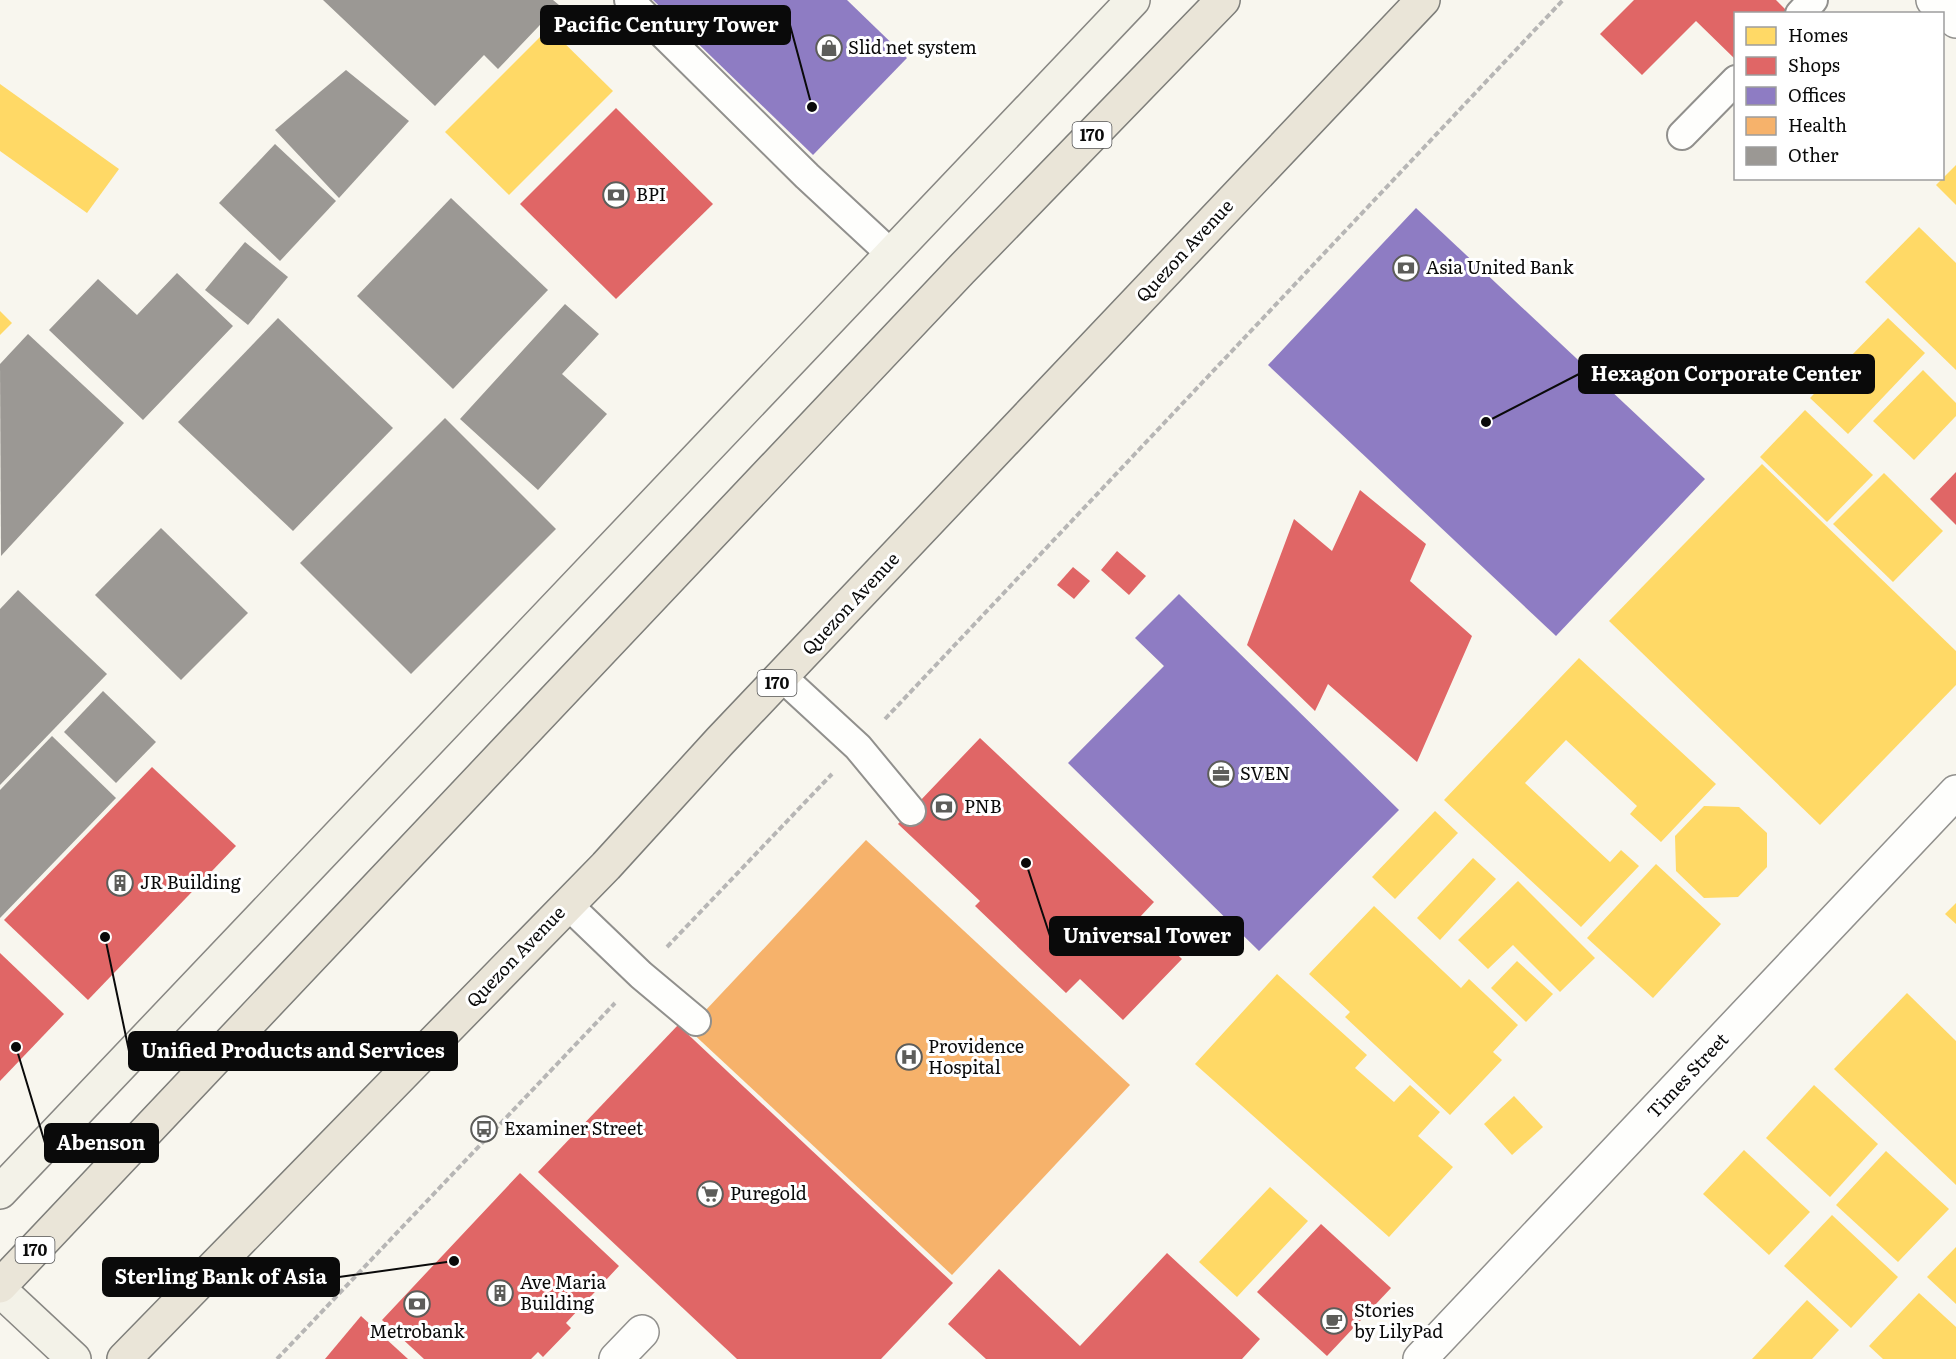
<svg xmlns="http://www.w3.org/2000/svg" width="1956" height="1359" viewBox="0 0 1956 1359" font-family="Literata,serif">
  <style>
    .homes { fill: #ffd966 }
    .shops { fill: #e06666 }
    .offices { fill: #8e7cc3 }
    .health { fill: #f6b26b }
    .building { fill: #9b9894 }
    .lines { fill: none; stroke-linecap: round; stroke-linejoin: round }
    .lane-casing { stroke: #91908d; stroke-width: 32 }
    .street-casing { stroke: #91908d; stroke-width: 36 }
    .secondary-casing { stroke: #888783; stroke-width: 36 }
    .primary-casing { stroke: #7e7e7a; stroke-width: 36 }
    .path { stroke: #b7b6b5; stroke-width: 4; stroke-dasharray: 6 3; stroke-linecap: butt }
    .lane { stroke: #fefefc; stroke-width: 28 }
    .street { stroke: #fefefc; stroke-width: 33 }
    .secondary { stroke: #f3f2e8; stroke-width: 33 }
    .primary { stroke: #eae5d8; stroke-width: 33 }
    .labels { text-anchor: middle; stroke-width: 6; stroke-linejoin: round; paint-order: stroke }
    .shield { fill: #fff; stroke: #545454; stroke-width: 1.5 }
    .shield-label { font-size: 16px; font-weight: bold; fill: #0a0a0a }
    .poi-label { font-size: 18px; fill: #0a0a0a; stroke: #fff; text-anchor: start }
    .street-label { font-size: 18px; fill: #0a0a0a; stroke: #fff }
    .leader { fill: none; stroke: #0a0a0a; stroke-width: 2 }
    .callout-dot { fill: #0a0a0a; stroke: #fff; stroke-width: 2 }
    .callout { fill: #0a0a0a; stroke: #0a0a0a; stroke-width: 2 }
    .callout-label { font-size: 20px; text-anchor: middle; font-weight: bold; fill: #fff }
  </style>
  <rect width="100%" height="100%" fill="#f8f6ee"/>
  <g class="homes">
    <path d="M549 28 613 91 509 195 445 132Z"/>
    <path d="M0 84 119 169 87 213 0 151Z"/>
    <path d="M1956 165V205L1936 185Z"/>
    <path d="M1919 227 1956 263V370L1865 282Z"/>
    <path d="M0 311 12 323 0 335Z"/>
    <path d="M1888 318 1925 353 1848 434 1810 398Z"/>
    <path d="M1923 370 1956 403V416L1914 460 1873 421Z"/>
    <path d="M1805 410 1873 475 1827 522 1760 457Z"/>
    <path d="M1762 464 1956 651V685L1820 825 1609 621Z"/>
    <path d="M1884 473 1943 531 1893 582 1833 524Z"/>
    <path d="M1579 658 1716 784 1661 842 1630 814 1637 806 1566 740 1525 783 1610 862 1621 850 1639 866 1581 927 1444 800Z"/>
    <path d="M1704 806 1739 807 1767 833V867L1738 897 1704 898 1676 871 1675 836Z"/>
    <path d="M1435 811 1458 833 1395 899 1372 877Z"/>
    <path d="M1473 858 1496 879 1440 940 1417 918Z"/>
    <path d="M1656 864 1721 924 1653 998 1587 938Z"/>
    <path d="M1518 881 1595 958 1560 992 1513 945 1488 969 1458 940Z"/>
    <path d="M1956 903V924L1945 914Z"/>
    <path d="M1374 906 1461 988 1469 979 1518 1025 1493 1052 1502 1060 1450 1115 1345 1017 1350 1012 1309 974Z"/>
    <path d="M1517 961 1553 994 1526 1022 1491 988Z"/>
    <path d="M1277 974 1367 1055 1355 1068 1394 1102 1410 1085 1440 1112 1418 1136 1453 1167 1389 1237 1195 1064Z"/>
    <path d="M1907 993 1956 1041V1185L1834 1069Z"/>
    <path d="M1814 1085 1878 1144 1830 1197 1766 1138Z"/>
    <path d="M1514 1096 1543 1127 1512 1155 1484 1124Z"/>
    <path d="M1744 1150 1810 1212 1769 1255 1703 1194Z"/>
    <path d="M1886 1151 1949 1209 1898 1262 1836 1205Z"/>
    <path d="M1270 1187 1308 1221 1237 1297 1199 1262Z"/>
    <path d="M1832 1215 1898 1277 1851 1328 1784 1266Z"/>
    <path d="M1956 1247V1304L1927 1277Z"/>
    <path d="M1919 1293 1956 1327V1359H1883L1869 1346Z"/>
    <path d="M1807 1300 1839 1330 1812 1359H1752Z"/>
  </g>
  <g class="shops">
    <path d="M1634 0H1776L1790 14H1736V60L1696 21 1642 75 1600 34Z"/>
    <path d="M616 108 713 204 616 299 520 204Z"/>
    <path d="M1956 472V525L1930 499Z"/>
    <path d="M1360 490 1426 544 1410 581 1472 636 1417 762 1328 684 1315 711 1247 645 1294 519 1332 551Z"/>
    <path d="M1117 551 1146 576 1129 595 1101 570Z"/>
    <path d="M1073 567 1090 581 1074 599 1057 585Z"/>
    <path d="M980 738 1154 902 1139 918 1182 959 1123 1020 1080 979 1066 993 975 906 980 901 898 824Z"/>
    <path d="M152 767 236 846 88 1000 4 920Z"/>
    <path d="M0 953 64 1014 0 1081Z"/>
    <path d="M678 1025 953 1283 881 1359H737L538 1172Z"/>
    <path d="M520 1173 619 1266 566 1323 571 1328 543 1357 538 1352 531 1359H424L382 1320Z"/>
    <path d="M1321 1224 1391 1288 1327 1356 1257 1292Z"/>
    <path d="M1167 1253 1260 1339 1242 1359H986L948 1324 999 1269 1080 1346Z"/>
    <path d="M361 1316 408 1359H325Z"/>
  </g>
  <g class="offices">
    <path d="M653 0H847L907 58 813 155Z"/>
    <path d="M1416 208 1705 479 1556 636 1268 365Z"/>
    <path d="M1179 594 1399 810 1259 951 1068 763 1164 666 1135 638Z"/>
  </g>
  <path class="health" d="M866 840 1130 1085 952 1275 688 1029Z"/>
  <g class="building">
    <path d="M323 0H553L559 5 498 69 484 55 435 106Z"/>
    <path d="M346 70 409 121 339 198 275 130Z"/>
    <path d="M275 144 336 201 280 261 219 203Z"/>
    <path d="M451 198 548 290 453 389 357 296Z"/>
    <path d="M245 242 288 277 248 325 205 290Z"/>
    <path d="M177 273 233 326 143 420 49 330 98 279 137 315Z"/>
    <path d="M565 304 599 334 562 374 607 414 538 490 460 419Z"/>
    <path d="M278 318 393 428 293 531 178 422Z"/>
    <path d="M28 334 124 423 1 556 0 364Z"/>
    <path d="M445 418 556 529 411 674 300 563Z"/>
    <path d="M161 528 248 613 181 680 95 595Z"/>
    <path d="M18 590 107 674 0 785V609Z"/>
    <path d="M103 691 156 742 116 783 64 732Z"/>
    <path d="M52 736 116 798 0 918V790Z"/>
  </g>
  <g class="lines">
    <g class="lane-casing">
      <g id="lane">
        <path d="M629 0 807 176 891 254"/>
        <path d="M1800 14 1813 0"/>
        <path d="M1682 135 1736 80"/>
        <path d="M782 677 858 747 911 811"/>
        <path d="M567 904 641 975 696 1021"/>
      </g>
    </g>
    <g class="street-casing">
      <g id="street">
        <path d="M1933 0 1956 21"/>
        <path d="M616 1359 642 1332"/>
        <path d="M1420 1359 1956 792"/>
      </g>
    </g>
    <g class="secondary-casing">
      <g id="secondary">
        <path d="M0 1192 1133 0"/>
        <path d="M0 1290 74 1359"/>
      </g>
    </g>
    <g class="primary-casing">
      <g id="primary">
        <path d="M0 1286 961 270 1223 0"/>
        <path d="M124 1359 606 866 720 741 1423 0"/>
      </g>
    </g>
    <g class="path">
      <path d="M885 719 1563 0"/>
      <path d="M667 947 832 774"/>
      <path d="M277 1359 615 1003"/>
    </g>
    <use href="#lane" class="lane"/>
    <use href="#street" class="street"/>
    <use href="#secondary" class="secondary"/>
    <use href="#primary" class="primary"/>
  </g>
  <defs>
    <g id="shop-ring" transform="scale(1.35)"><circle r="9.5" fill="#fff" stroke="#5d5d5a" stroke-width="1.5"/><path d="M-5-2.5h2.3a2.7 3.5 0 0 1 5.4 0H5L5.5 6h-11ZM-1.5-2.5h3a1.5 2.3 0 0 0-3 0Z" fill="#5d5d5a"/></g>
    <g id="bank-ring" transform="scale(1.35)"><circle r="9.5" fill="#fff" stroke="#5d5d5a" stroke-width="1.5"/><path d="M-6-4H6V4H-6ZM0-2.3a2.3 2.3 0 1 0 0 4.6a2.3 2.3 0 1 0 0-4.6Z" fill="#5d5d5a"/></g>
    <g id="office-ring" transform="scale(1.35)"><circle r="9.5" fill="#fff" stroke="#5d5d5a" stroke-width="1.5"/><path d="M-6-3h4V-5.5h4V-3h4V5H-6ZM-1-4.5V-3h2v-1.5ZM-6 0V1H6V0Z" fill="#5d5d5a"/></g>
    <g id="building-ring" transform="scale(1.35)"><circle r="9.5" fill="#fff" stroke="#5d5d5a" stroke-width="1.5"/><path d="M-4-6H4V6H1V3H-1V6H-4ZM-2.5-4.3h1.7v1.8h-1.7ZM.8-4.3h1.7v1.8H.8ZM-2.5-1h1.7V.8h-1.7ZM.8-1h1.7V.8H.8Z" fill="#5d5d5a"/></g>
    <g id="hospital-ring" transform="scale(1.35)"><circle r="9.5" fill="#fff" stroke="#5d5d5a" stroke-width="1.5"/><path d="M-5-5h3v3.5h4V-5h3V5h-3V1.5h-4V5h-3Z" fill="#5d5d5a"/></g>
    <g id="bus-ring" transform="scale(1.35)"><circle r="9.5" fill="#fff" stroke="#5d5d5a" stroke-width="1.5"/><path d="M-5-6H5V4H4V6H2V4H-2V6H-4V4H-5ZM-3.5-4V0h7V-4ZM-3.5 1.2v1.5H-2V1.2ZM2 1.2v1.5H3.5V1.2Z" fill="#5d5d5a"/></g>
    <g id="supermarket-ring" transform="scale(1.35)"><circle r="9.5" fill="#fff" stroke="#5d5d5a" stroke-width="1.5"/><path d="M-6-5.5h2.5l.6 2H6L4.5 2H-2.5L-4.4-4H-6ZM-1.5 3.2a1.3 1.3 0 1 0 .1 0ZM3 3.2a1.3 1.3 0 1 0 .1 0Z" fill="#5d5d5a"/></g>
    <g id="cafe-ring" transform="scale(1.35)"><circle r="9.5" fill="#fff" stroke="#5d5d5a" stroke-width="1.5"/><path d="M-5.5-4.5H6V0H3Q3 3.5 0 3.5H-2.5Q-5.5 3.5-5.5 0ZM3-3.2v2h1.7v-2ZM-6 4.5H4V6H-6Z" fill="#5d5d5a"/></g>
  </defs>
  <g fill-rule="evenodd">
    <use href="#shop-ring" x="829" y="48"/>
    <use href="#bank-ring" x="616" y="195"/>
    <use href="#bank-ring" x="1406" y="268"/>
    <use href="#office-ring" x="1221" y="774"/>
    <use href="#bank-ring" x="944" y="807"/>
    <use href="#building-ring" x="120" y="883"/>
    <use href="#hospital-ring" x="909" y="1057"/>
    <use href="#bus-ring" x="484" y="1129"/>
    <use href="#supermarket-ring" x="710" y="1194"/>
    <use href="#building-ring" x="500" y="1293"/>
    <use href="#bank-ring" x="417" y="1304"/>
    <use href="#cafe-ring" x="1334" y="1321"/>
  </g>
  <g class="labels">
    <g class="shield">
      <rect x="1072.5" y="122" width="39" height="26" rx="4.5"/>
      <rect x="757.5" y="670" width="39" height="26" rx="4.5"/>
      <rect x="15.5" y="1237" width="39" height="26" rx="4.5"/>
    </g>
    <g class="shield-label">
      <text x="1092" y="141">170</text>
      <text x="777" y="689">170</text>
      <text x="35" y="1256">170</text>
    </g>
    <g class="poi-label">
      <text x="848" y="54">Slid net system</text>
      <text x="636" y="201">BPI</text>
      <text x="1426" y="274">Asia United Bank</text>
      <text x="1240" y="780">SVEN</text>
      <text x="964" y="813">PNB</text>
      <text x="140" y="889">JR Building</text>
      <text x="928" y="1053">Providence<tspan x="928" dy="21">Hospital</tspan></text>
      <text x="504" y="1135">Examiner Street</text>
      <text x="730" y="1200">Puregold</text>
      <text x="520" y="1289">Ave Maria<tspan x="520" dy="21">Building</tspan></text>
      <text x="1354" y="1317">Stories<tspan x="1354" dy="21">by LilyPad</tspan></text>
      <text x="417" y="1338" text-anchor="middle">Metrobank</text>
    </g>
    <g class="street-label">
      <text transform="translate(1185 251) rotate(-47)" y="6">Quezon Avenue</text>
      <text transform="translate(851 604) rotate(-47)" y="6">Quezon Avenue</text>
      <text transform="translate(516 957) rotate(-46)" y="6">Quezon Avenue</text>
      <text transform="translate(1688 1076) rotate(-47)" y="6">Times Street</text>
    </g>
  </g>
  <path class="leader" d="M812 107L790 25M1486 422L1579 374M1026 863L1050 936M105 937L129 1051M16 1047L45 1143M454 1261L339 1277"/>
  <g class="callout-dot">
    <circle cx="812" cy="107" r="6"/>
    <circle cx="1486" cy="422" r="6"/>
    <circle cx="1026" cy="863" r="6"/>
    <circle cx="105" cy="937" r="6"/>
    <circle cx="16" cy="1047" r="6"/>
    <circle cx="454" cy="1261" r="6"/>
  </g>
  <g class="callout">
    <rect x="541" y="6" width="249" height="38" rx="6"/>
    <rect x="1579" y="355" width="295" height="38" rx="6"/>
    <rect x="1050" y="917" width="193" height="38" rx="6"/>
    <rect x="129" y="1032" width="328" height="38" rx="6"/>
    <rect x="45" y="1124" width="113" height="38" rx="6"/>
    <rect x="103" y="1258" width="236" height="38" rx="6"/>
  </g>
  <g class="callout-label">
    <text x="666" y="32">Pacific Century Tower</text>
    <text x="1726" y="381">Hexagon Corporate Center</text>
    <text x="1147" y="943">Universal Tower</text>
    <text x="293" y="1058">Unified Products and Services</text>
    <text x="101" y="1150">Abenson</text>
    <text x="221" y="1284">Sterling Bank of Asia</text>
  </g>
  <rect x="1734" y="12" width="210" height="168" fill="#ffffff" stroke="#9d9d9d" stroke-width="1.5"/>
  <rect x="1746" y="27" width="30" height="18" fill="#ffd966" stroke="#9d9d9d" stroke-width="1.5"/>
  <text x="1788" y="42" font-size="18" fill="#0a0a0a">Homes</text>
  <rect x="1746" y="57" width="30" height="18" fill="#e06666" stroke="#9d9d9d" stroke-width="1.5"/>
  <text x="1788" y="72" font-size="18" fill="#0a0a0a">Shops</text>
  <rect x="1746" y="87" width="30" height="18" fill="#8e7cc3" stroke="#9d9d9d" stroke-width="1.5"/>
  <text x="1788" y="102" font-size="18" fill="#0a0a0a">Offices</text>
  <rect x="1746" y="117" width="30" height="18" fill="#f6b26b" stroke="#9d9d9d" stroke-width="1.5"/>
  <text x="1788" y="132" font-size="18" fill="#0a0a0a">Health</text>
  <rect x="1746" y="147" width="30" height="18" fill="#9b9894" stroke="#9d9d9d" stroke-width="1.5"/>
  <text x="1788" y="162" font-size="18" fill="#0a0a0a">Other</text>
</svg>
